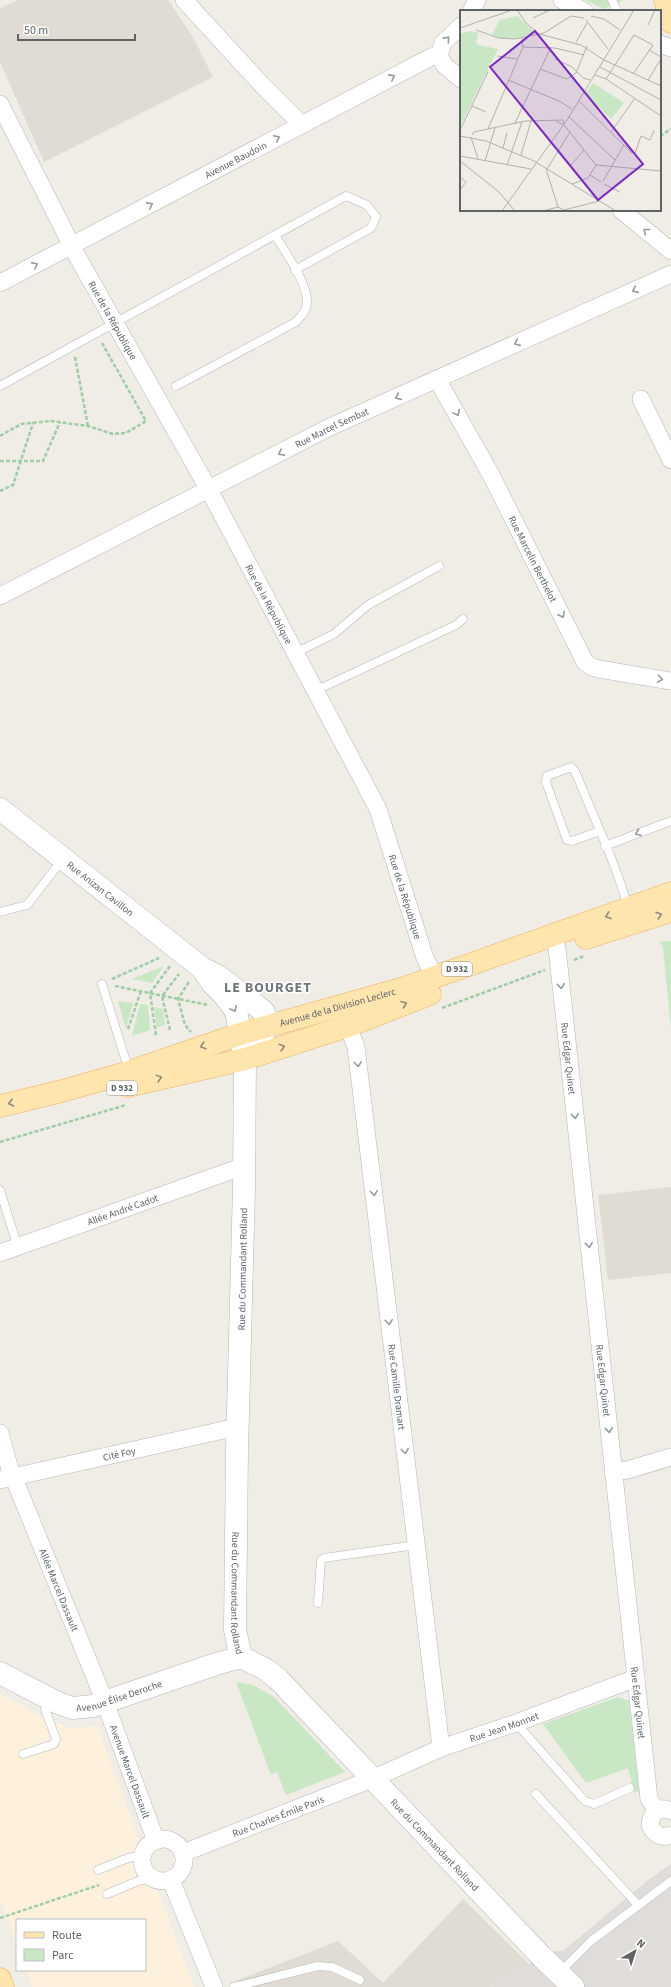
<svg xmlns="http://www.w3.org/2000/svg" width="671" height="1987" viewBox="0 0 671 1987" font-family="'Source Sans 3',sans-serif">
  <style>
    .commercial { fill: #fdf1de }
    .industrial { fill: #dfdcd9 }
    .education { fill: #e0dcd4 }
    .green { fill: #c9e7c4 }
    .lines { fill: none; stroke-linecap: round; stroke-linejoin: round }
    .lane-casing { stroke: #b4b7bb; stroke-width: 9 }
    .street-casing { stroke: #b4b7bb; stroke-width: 18 }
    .secondary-casing { stroke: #b3b7bb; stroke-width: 23 }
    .primary-casing { stroke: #efb260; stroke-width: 23 }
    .path { stroke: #a0cca6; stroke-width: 2.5; stroke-dasharray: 4 2; stroke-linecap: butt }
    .lane { stroke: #fff; stroke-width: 8 }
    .street { stroke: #fff; stroke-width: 17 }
    .secondary { stroke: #fff; stroke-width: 22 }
    .primary { stroke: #fee5ae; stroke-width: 22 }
    .oneway { stroke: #969a9c }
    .oneway2 { stroke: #8e8a7c }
    .labels { text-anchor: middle; stroke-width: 3; stroke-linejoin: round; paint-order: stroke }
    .shield { fill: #fff; stroke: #8e9294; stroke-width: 1 }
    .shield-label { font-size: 9px; font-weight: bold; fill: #5e6366 }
    .street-label { font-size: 10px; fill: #5e6366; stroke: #fff }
    .district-label { font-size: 14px; font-weight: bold; letter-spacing: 1px; fill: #6f7578; stroke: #fff }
    .inset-road { fill: none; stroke: #b2b1af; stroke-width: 1 }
    .view { fill: #7b2cbf; fill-opacity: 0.15; stroke: #7b2cbf; stroke-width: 2 }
    .inset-edge { fill: none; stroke: #5e6366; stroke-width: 2 }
  </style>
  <rect width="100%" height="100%" fill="#f0ece6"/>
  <path class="commercial" d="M0 1694 49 1720 73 1729 97 1726 194 1987H33L26 1970H145V1920H17V1946L0 1901Z"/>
  <path class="industrial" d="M671 1864V1987H491L529 1964 556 1951H563L648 1880Z"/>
  <g class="education">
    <path d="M18 0H168L193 37 213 77 44 162 0 62V8Z"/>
    <path d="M671 1187V1273L608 1280 598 1195Z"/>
    <path d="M463 1899 529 1964 491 1987H231L230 1983 338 1941 383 1983Z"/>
  </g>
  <g class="green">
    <path d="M585 0H624L604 9Z"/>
    <path d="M671 941V1027L663 948 660 942Z"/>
    <path d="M164 966 152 983 132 979Z"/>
    <path d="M118 1001 133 1003 126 1029Z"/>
    <path d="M140 1004 148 1005 150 1030 132 1036Z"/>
    <path d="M154 1007 163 1009 165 1025 157 1028Z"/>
    <path d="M236 1682 253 1685 274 1697 345 1772 286 1795 277 1772 271 1775Z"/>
    <path d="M618 1697 629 1701 639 1791 634 1793 628 1768 586 1783 543 1724Z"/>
  </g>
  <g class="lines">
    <g class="lane-casing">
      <g id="lane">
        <path d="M612 0 617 11"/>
        <path d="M0 386 346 196 367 205 376 217 371 228 295 270"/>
        <path d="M176 386 296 322C301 316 307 310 307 303 308 283 285 252 275 235"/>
        <path d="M295 653 334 634 368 605 439 566"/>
        <path d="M315 691 456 625 463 619"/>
        <path d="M600 831 572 841 567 840 546 782 547 776 571 767 575 771C593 816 615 861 628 907"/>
        <path d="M605 846 671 821"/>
        <path d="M0 912 27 905 62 860"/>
        <path d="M102 984 129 1071"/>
        <path d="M0 1190 18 1248"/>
        <path d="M318 1603 321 1560 324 1558 416 1545"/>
        <path d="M516 1723 585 1801 594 1804 630 1788"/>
        <path d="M23 1754 54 1744 56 1739 45 1709 50 1700"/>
        <path d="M536 1794 638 1905"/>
        <path d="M98 1870 128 1858 143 1855"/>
        <path d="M107 1894 138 1881 152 1878"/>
        <path d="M559 1973 591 1941 671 1881"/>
        <path d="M234 1987 318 1966 332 1967 360 1980"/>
      </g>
    </g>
    <g class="street-casing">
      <g id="street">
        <path d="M184 0 263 86 302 125"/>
        <path d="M562 0 584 11"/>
        <path d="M471 11 477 0"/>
        <path d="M660 44 671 48"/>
        <path d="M439 55 443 43 461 26"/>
        <path d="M439 55 444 65 461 79"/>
        <path id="s1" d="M0 104 77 256 209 490 378 809 424 955 434 977"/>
        <path d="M621 210 671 251"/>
        <path id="s2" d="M0 283 431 57 439 55"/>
        <path id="s3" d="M437 379 490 473 585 662 592 667 599 669 671 681"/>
        <path d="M641 399 671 460"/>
        <path id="s4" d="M0 596 330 427 671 274"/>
        <path id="s5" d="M557 948 649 1799 657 1811"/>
        <path id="s6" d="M348 1026 356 1047 441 1748"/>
        <path id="s7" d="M0 1253 244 1166"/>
        <path id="s8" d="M0 1433 9 1466 105 1702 156 1841"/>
        <path d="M613 1472 627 1470 671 1457"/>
        <path id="s9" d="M0 1480 228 1429 238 1430"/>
        <path d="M671 1811C659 1805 651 1813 650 1825 654 1834 661 1839 671 1835"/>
        <circle cx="163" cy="1860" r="21"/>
        <path id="s10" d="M183 1853 372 1779 441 1748 516 1723 636 1678"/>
        <path d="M171 1880 214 1987"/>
      </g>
    </g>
    <g class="secondary-casing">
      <g id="secondary">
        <path id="s11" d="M0 809 202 968 218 976 257 1006 264 1012 268 1026 245 1059"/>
        <path id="s12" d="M202 968 213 984 224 995 236 1011 245 1059 244 1188 237 1451 235 1630 241 1657 265 1669 278 1679 542 1957 573 1987"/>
        <path id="s13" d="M0 1673 56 1702 72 1708 93 1706 216 1664 241 1657"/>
      </g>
    </g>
    <g class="primary-casing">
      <g id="primary">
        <path d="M665 0 671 22"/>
        <path d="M586 938 671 911"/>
        <path d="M128 1086 245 1059 348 1026 430 994"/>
        <path id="s14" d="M0 1106 62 1091 129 1072 240 1034 404 988 671 893"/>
        <path d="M0 1979 3 1987"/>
      </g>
    </g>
    <g class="path">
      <path d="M660 136 671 129"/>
      <path d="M75 357 88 426"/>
      <path d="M0 436 21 424 51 421 88 426 113 434 126 433 146 421 102 343"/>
      <path d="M0 461H43L60 422"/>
      <path d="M0 491 13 485 33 423"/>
      <path d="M574 960 584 956"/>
      <path d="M112 979 159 958"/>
      <path d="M189 982 178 999 185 1025 191 1032"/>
      <path d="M115 986 208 1005"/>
      <path d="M442 1008 545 970"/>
      <path d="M128 1029 141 991"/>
      <path d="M170 1030 162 996 179 974"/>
      <path d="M156 1035 150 993 170 966"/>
      <path d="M0 1142 126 1105"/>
      <path d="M0 1918 99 1885"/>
    </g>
    <use href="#lane" class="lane"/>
    <use href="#street" class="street"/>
    <use href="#secondary" class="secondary"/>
    <use href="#primary" class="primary"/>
  </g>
  <defs><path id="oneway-chevron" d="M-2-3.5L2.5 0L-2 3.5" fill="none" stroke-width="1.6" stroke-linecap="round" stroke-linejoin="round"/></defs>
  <g class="oneway">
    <use href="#oneway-chevron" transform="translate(447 39) rotate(-48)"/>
    <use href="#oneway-chevron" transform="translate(392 77) rotate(-28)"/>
    <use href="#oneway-chevron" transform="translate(277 138) rotate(-28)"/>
    <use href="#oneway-chevron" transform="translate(150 205) rotate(-28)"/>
    <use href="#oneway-chevron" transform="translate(646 231) rotate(-141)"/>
    <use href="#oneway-chevron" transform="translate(35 265) rotate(-28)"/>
    <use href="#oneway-chevron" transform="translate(635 290) rotate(156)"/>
    <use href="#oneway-chevron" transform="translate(517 343) rotate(156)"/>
    <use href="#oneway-chevron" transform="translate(398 397) rotate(156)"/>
    <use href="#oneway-chevron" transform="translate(457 413) rotate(61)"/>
    <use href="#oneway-chevron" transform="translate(281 453) rotate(152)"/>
    <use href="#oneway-chevron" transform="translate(562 615) rotate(63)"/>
    <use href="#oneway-chevron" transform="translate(660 679) rotate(10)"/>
    <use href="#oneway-chevron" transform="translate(638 833) rotate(159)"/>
    <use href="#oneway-chevron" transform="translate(561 986) rotate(84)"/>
    <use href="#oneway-chevron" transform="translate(234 1009) rotate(62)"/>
    <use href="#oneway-chevron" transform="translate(358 1064) rotate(83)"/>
    <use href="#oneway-chevron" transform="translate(575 1116) rotate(84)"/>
    <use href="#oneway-chevron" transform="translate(374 1193) rotate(83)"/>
    <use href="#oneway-chevron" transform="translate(589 1245) rotate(84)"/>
    <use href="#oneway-chevron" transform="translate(389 1322) rotate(83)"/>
    <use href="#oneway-chevron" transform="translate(609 1430) rotate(84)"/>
    <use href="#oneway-chevron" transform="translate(405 1451) rotate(83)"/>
  </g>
  <g class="oneway2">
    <use href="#oneway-chevron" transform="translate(659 915) rotate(-19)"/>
    <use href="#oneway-chevron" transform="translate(608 916) rotate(160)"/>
    <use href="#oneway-chevron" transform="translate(404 1004) rotate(-22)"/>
    <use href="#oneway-chevron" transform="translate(203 1046) rotate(162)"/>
    <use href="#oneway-chevron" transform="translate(282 1047) rotate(-17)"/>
    <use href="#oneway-chevron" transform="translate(159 1078) rotate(-15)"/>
    <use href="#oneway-chevron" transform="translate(11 1103) rotate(167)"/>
  </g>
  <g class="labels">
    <g class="shield">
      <rect x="442" y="962" width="30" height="14" rx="3"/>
      <rect x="107" y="1081" width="30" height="14" rx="3"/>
    </g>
    <g class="shield-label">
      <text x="457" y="972">D 932</text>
      <text x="122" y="1091">D 932</text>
    </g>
    <g class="street-label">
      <text dy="4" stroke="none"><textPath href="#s2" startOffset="266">Avenue Baudoin</textPath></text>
      <text dy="4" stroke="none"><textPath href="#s1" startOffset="244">Rue de la République</textPath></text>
      <text dy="4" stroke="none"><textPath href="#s4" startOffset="372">Rue Marcel Sembat</textPath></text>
      <text dy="4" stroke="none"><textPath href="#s3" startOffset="204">Rue Marcelin Berthelot</textPath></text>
      <text dy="4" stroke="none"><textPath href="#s1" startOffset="568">Rue de la République</textPath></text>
      <text dy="4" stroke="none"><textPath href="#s11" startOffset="128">Rue Anizan Cavillon</textPath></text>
      <text dy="4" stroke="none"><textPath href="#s1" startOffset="892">Rue de la République</textPath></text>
      <text dy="4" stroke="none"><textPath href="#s14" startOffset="352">Avenue de la Division Leclerc</textPath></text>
      <text dy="4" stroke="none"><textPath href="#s5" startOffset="111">Rue Edgar Quinet</textPath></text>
      <text dy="4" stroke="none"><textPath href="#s7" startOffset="130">Allée André Cadot</textPath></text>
      <text transform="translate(242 1269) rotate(-89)" y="4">Rue du Commandant Rolland</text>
      <text dy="4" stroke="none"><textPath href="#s5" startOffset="435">Rue Edgar Quinet</textPath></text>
      <text dy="4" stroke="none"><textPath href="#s6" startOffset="365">Rue Camille Dramart</textPath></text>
      <text dy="4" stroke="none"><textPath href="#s9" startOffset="122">Cité Foy</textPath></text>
      <text dy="4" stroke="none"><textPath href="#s8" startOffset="168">Allée Marcel Dassault</textPath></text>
      <text dy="4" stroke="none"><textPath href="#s12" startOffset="638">Rue du Commandant Rolland</textPath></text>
      <text dy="4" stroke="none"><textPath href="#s13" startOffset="129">Avenue Élise Deroche</textPath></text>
      <text dy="4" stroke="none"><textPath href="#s5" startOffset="759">Rue Edgar Quinet</textPath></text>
      <text dy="4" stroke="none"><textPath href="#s10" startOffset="345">Rue Jean Monnet</textPath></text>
      <text dy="4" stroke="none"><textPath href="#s8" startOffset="363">Avenue Marcel Dassault</textPath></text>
      <text dy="4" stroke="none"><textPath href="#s10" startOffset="102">Rue Charles Émile Paris</textPath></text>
      <text dy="4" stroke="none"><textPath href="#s12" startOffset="974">Rue du Commandant Rolland</textPath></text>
    </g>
    <g class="district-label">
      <text x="268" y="992">LE BOURGET</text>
    </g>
  </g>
  <g transform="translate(460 10)">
    <rect width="201" height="201" fill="#f0ece6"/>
    <path d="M57 6 73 21 71 25 55 29 38 28 32 24 40 10ZM10 21 19 23 16 32 18 35 38 39 0 116V24ZM133 73 164 93 151 109 125 84Z" fill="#c9e7c4"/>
    <path class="inset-road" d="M57 0 66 13 79 24 121 35 144 50M131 6 144 9 160 20M73 8 90 0M126 10 148 39M188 15 195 0M0 18 52 0M16 20 39 28 55 29 84 23 111 6 124 8M116 32 127 13M63 37 95 38 124 45M189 40 201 47M37 46 57 49M95 49 112 57 123 68 130 70M144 50 201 76M140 57 201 90M80 59 107 69 116 63 127 36M135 65 146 69 201 106M146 69 174 25 193 35 173 64M48 70 99 91 112 99M188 70 201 49M119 91 172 143M12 96 26 102M109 107 155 150M96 111 104 115 136 155 201 161M55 113 91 37M28 119 63 37 62 28M0 120 28 62M151 122 175 88M12 125 14 122 65 111 103 110 104 114M0 126 26 131 74 151 156 201M11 127 18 149M43 138 47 123M175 143 181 126 190 130 194 120M61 145 71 111M0 146 71 159M0 151 39 182 55 201M25 151 35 118M47 155 62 112M110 156 124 140M86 159 98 197M87 159 110 122M130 165 141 172M0 167 6 172 0 180M143 171 164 135M112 174 128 168 136 155M144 174 160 182M98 197 104 200 139 191M42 201 107 110 174 0M83 201 98 197"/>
    <path class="view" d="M75 21 183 154 138 190 30 57Z"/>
    <rect width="201" height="201" class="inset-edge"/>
  </g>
  <rect x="16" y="1919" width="130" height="52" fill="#ffffff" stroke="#bfc1c2"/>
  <rect x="24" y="1932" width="20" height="6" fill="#fee5ae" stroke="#bfc1c2"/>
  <text x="52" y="1939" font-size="12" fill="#5e6366">Route</text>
  <rect x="24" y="1949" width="20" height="12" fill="#c9e7c4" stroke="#bfc1c2"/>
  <text x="52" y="1959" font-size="12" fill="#5e6366">Parc</text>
  <g transform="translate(635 1951) rotate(39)" stroke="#ffffff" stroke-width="3" paint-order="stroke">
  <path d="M0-3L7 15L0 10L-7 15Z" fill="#5e6366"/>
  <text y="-6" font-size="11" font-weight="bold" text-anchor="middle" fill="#5e6366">N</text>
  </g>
  <path d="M18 34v6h117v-6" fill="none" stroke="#5e6366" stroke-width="2"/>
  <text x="24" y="34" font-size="12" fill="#5e6366" stroke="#ffffff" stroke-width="3" paint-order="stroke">50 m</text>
</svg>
